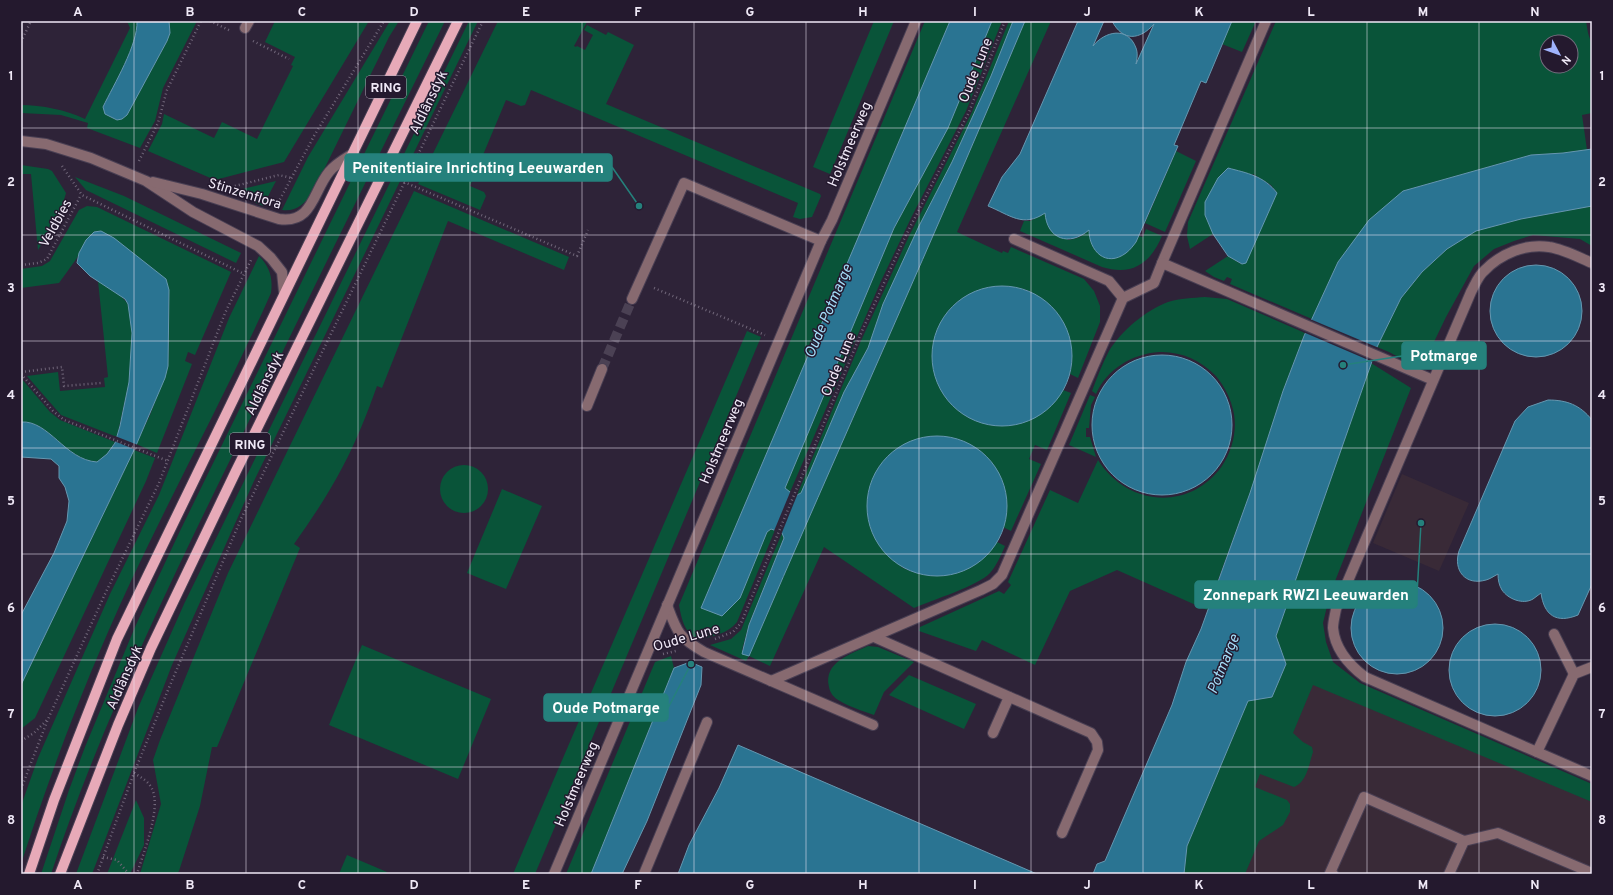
<svg xmlns="http://www.w3.org/2000/svg" width="1613" height="895" viewBox="0 0 1613 895" font-family="Overpass,sans-serif">
  <style>
    .industrial { fill: #392a37 }
    .green { fill: #095439; fill-rule: evenodd }
    .water { fill: #2a7492; stroke: #6597b0 }
    .pier { fill: #2e2338 }
    .lines { fill: none; stroke-linecap: round; stroke-linejoin: round }
    .minor-tunnel { stroke: #4b4154; stroke-width: 10; stroke-dasharray: 10 5; stroke-linecap: butt }
    .minor-casing { stroke: #493f53; stroke-width: 12 }
    .major-casing { stroke: #493f53; stroke-width: 12 }
    .path { stroke: #71677a; stroke-width: 2.5; stroke-dasharray: 1 3; stroke-linecap: butt }
    .minor { stroke: #876a70; stroke-width: 10 }
    .major { stroke: #e7aab8; stroke-width: 10 }
    .grid { fill: none; stroke: #efe8f6; stroke-width: 1; stroke-opacity: 0.55 }
    .labels { text-anchor: middle; stroke-width: 3; stroke-linejoin: round; paint-order: stroke }
    .shield { fill: #24192e; stroke: #b2aaba; stroke-width: 1 }
    .shield-label { font-size: 13px; font-weight: bold; fill: #efe8f6 }
    .street-label { font-size: 14px; fill: #efe8f6; stroke: #24192e }
    .water-label { font-size: 15px; font-style: italic; fill: #a3dcf7; stroke: #24192e }
    .leader { fill: none; stroke: #25817c; stroke-width: 1.5 }
    .callout-dot { fill: #25817c; stroke: #24192e; stroke-width: 1.5 }
    .callout { fill: #25817c; stroke: #25817c; stroke-width: 1.5 }
    .callout-label { font-size: 15px; text-anchor: middle; font-weight: bold; fill: #fff }
    .neatline { fill: none; stroke: #efe8f6; stroke-width: 1.5 }
    .grid-label { font-size: 13px; text-anchor: middle; font-weight: bold; fill: #efe8f6 }
  </style>
  <rect width="100%" height="100%" fill="#2e2338"/>
  <g class="industrial">
    <path d="M1402 474 1469 503 1439 571 1373 543Z"/>
    <path d="M1284 670 1592 797V874H1184Z"/>
  </g>
  <g class="green">
    <path d="M127 21H137C138 45 114 84 103 107L105 114 117 120 127 115 167 41 170 33 169 21H197L163 88 155 121 140 148 87 128 88 123 61 115 21 113V105C42 105 66 110 85 119L130 28Z"/>
    <path d="M275 21H369L284 162 215 180 148 151 162 124 164 114 214 138 222 122 257 139 293 66 291 65 295 57 265 42Z"/>
    <path d="M390 21H399L389 37 312 194C304 204 296 212 282 210L308 157Z"/>
    <path d="M429 21H445C374 165 303 309 233 454 166 591 99 729 51 874H41L69 790 85 747 135 627 179 533Z"/>
    <path d="M469 21H478L254 481 172 665 92 874H76L138 708 184 604Z"/>
    <path d="M498 21H585L587 22 574 46 576 47 577 46 585 50 593 35 584 30 587 25 606 35 608 32 634 45 606 104 820 194 821 196 812 217 800 219 793 217 798 203 531 90 525 105 521 106 506 100 470 186 484 192 486 196 480 210 418 184Z"/>
    <path d="M874 21H894L830 174 813 167Z"/>
    <path d="M925 21H950L701 608 740 598 767 532 771 529 775 530 737 622C728 634 712 636 698 640 684 631 682 621 679 605Z"/>
    <path d="M992 21H1002L966 111 912 216 881 281 790 492 785 488 894 228 948 128Z"/>
    <path d="M1009 21H1013L991 76 952 162 919 226 883 304 868 348 844 392 801 493 797 495 860 343 909 236 972 112Z"/>
    <path d="M1025 21H1051L957 232 1002 253 1003 251 1008 253 1011 247 1084 279 1094 291 1100 306V322L1078 378 1070 374C1077 345 1065 317 1041 299 1037 295 1029 290 1022 289 1016 289 969 294 965 297 957 301 951 308 945 315L972 418C1011 433 1040 423 1063 390L1071 393 1047 450 1035 445 1029 459 1041 464 1011 531 1003 527 1006 514 901 567C939 585 972 575 997 542L1005 546C1001 555 997 565 990 573 978 586 932 600 914 608L824 547 770 666 749 656 746 661 710 645 731 639 741 630 782 533 784 537 749 624 742 650 749 655C840 443 936 234 1025 21Z"/>
    <path d="M1232 21H1256L1242 52 1222 44Z"/>
    <path d="M1276 21H1586L1588 33 1592 45V113L1582 115 1587 150 1563 153 1531 155 1403 191 1338 262 1312 319 1230 284 1232 279 1227 277 1224 281 1214 277 1205 271 1228 256 1241 264 1277 193 1271 185 1253 174 1205 215 1213 234 1190 249 1187 236 1188 222ZM1547 42H1571V66H1547Z"/>
    <path d="M1176 151 1196 161 1165 232 1145 223Z"/>
    <path d="M21 165 48 169 52 171 66 193 61 210 38 250 31 174H21Z"/>
    <path d="M75 177 124 196 241 253 236 263 86 190Z"/>
    <path d="M276 181 263 206 234 193 238 190Z"/>
    <path d="M414 191 569 257 564 270 448 221 382 388 377 386C367 414 356 442 342 468 328 495 311 520 294 544L300 548 217 747H212L200 806 179 871 177 874H140L161 804 153 760 160 740 228 573Z"/>
    <path d="M87 206 97 207 231 272 195 355 188 352 185 361 192 364 157 453 136 444 150 415 168 366 169 290 125 247 107 234 86 240 77 258 59 283 21 288V269L42 266 50 261 79 210Z"/>
    <path d="M1592 206V246L1580 239 1533 235 1514 241 1494 249 1474 266 1446 317 1421 369 1389 352 1377 347 1401 298 1422 272 1447 249 1476 231 1521 219Z"/>
    <path d="M1045 213 1068 240C1077 239 1083 236 1089 230L1136 242 1139 236 1143 237 1146 229 1162 236C1150 264 1132 276 1102 267L1020 231 1024 221H1030Z"/>
    <path d="M259 256C270 267 273 278 271 293 228 390 176 485 131 581 88 673 52 768 21 864V806L38 758 110 594 159 495 229 318Z"/>
    <path d="M98 281 120 295 128 304 132 333 129 382 117 437 61 415 27 376 58 372 60 391 105 387 104 378 108 377Z"/>
    <path d="M1205 297 1227 299 1305 333 1283 391 1250 493 1207 610 1117 570 1070 591 1035 665 982 640 976 651 919 631 920 627 999 591 1004 594 1011 585 1008 582 1050 490 1078 503 1098 460C1127 506 1189 512 1222 466 1232 451 1237 432 1234 414 1231 399 1225 387 1216 376 1201 360 1180 351 1159 352 1132 354 1107 369 1096 394L1092 391C1097 378 1102 364 1109 351 1122 330 1145 311 1168 302 1180 298 1193 298 1205 297Z"/>
    <path d="M747 331 761 337 535 874H513Z"/>
    <path d="M1371 363 1411 388 1330 594 1323 623 1326 642 1333 662 1360 683 1592 784V802L1313 685 1293 733 1303 742 1312 747 1313 752C1309 764 1307 782 1294 787L1260 774 1255 787 1287 800 1290 804V812L1283 825 1259 841 1245 874H1184L1187 846 1248 701 1272 697 1286 664 1276 636Z"/>
    <path d="M21 378 50 412 60 420 115 442 107 454 97 462C65 460 49 420 21 422Z"/>
    <path d="M1090 395 1095 397 1091 405 1089 428H1086V437H1090L1096 457 1069 445Z"/>
    <path d="M134 450 155 458 146 481 35 718 21 729V685Z"/>
    <circle cx="464" cy="489" r="24"/>
    <path d="M502 489 542 506 506 589 467 573Z"/>
    <path d="M362 645 491 699 458 779 329 725Z"/>
    <path d="M868 646 878 647 914 662 884 692 874 715C863 711 850 707 840 701 834 698 830 693 829 687 823 662 851 654 868 646Z"/>
    <path d="M671 656 674 668 591 874H566L655 662Z"/>
    <path d="M909 675 976 704 964 729 889 695Z"/>
    <path d="M136 800 144 818V845L130 874H107Z"/>
    <path d="M347 855 387 872 386 874H339Z"/>
  </g>
  <g class="water">
    <path d="M137 21H169L170 33 167 41 127 115 122 119 117 120 105 114 103 107C114 84 138 45 137 21Z"/>
    <path d="M950 21H992L948 128 894 228 785 488 790 492 797 495 801 493 844 392 868 348 883 304 919 226 952 162 991 76 1013 21H1025C936 234 840 444 749 656L742 654 749 625 784 538 782 533 771 529 767 532 740 598 722 616 701 608Z"/>
    <path d="M1078 21H1104L1093 46C1105 31 1128 26 1136 48 1138 53 1137 59 1136 64L1154 24C1140 40 1123 42 1112 21H1232L1206 83 1201 81 1174 145 1178 146 1136 242C1133 246 1130 250 1126 253 1106 268 1089 251 1089 230 1069 247 1047 239 1045 213 1023 228 1010 215 988 206L1002 177 1020 154Z"/>
    <path d="M1592 149V206L1521 219 1476 231 1447 249 1422 272 1401 298 1377 347 1276 636 1286 664 1272 697 1248 701 1187 846 1184 874H1093L1097 864 1105 861 1172 705 1186 662 1201 629 1250 493 1283 391 1304 336 1338 262 1369 220 1403 191 1531 155 1563 153Z"/>
    <path d="M1228 168C1247 173 1264 176 1277 193L1246 263 1242 264 1228 256 1213 234 1205 215V202L1218 178Z"/>
    <path d="M101 231 114 238 166 279 169 290 168 366 165 378 134 450 21 685V615L54 553 67 521 69 501 65 487 59 478V466L51 459 21 457V422C49 420 65 460 97 462L107 454 115 443 120 426 129 382 132 333 128 304 125 299 90 276 77 263 79 253 86 240 94 232Z"/>
    <circle cx="1536" cy="311" r="46"/>
    <circle cx="1002" cy="356" r="70"/>
    <circle cx="1162" cy="425" r="70"/>
    <path d="M1548 400C1567 400 1580 405 1592 420V584L1578 615C1556 624 1544 615 1541 593 1538 595 1536 597 1533 599 1523 605 1508 599 1502 590 1499 585 1498 580 1498 574 1494 576 1490 579 1486 580 1465 586 1453 570 1459 551L1515 421 1528 407Z"/>
    <circle cx="937" cy="506" r="70"/>
    <circle cx="1397" cy="628" r="46"/>
    <circle cx="1495" cy="670" r="46"/>
    <path d="M690 662 702 667 701 685 647 821 622 874H591L674 668Z"/>
    <path d="M738 745 1037 874H678L689 845 719 788Z"/>
  </g>
  <g class="pier">
    <path d="M1310 319 1379 348 1373 362 1303 332Z"/>
    <path d="M115 436 138 445 136 450 114 441Z"/>
    <path d="M791 490 798 493 781 535 774 531Z"/>
  </g>
  <g class="lines">
    <path class="minor-tunnel" d="M602 369 632 299"/>
    <g class="minor-casing">
      <g id="minor">
        <path d="M245 28 249 21"/>
        <path d="M21 141 46 144 91 158 146 181 193 212 258 246 271 258 282 272 284 292"/>
        <path d="M153 182 202 194 279 219C313 224 313 191 329 172 335 164 346 158 354 153"/>
        <path d="M1014 239 1109 281 1123 298"/>
        <path d="M1162 263 1266 21"/>
        <path d="M1592 263C1578 257 1563 249 1549 247 1526 243 1500 254 1484 271 1478 276 1475 285 1471 292L1336 609C1335 615 1333 622 1333 628 1335 650 1349 665 1365 677L1592 776"/>
        <path d="M632 299 684 183 821 241"/>
        <path d="M587 406 602 369"/>
        <path d="M667 605C677 632 678 637 704 652L873 725"/>
        <path d="M1554 634 1574 674"/>
        <path d="M874 637 1091 733 1097 742 1098 750 1062 833"/>
        <path d="M771 681 981 590 993 584 1002 575 1123 298 1154 283 1162 263 1433 380"/>
        <path d="M993 733 1009 697"/>
        <path d="M1537 752 1574 674 1592 667"/>
        <path d="M554 874 821 241 832 220 916 21"/>
        <path d="M644 874 707 722"/>
        <path d="M1333 874 1330 873 1364 797 1464 841 1498 833 1592 873"/>
        <path d="M1449 874 1464 841"/>
      </g>
    </g>
    <g class="major-casing">
      <g id="major">
        <path d="M29 874 54 800 117 639 417 21"/>
        <path d="M60 874 118 725 151 648 236 471 458 21"/>
      </g>
    </g>
    <g class="path">
      <path d="M210 21 231 31"/>
      <path d="M253 41 289 59"/>
      <path d="M21 42 31 21"/>
      <path d="M139 161 158 123 167 90 201 21"/>
      <path d="M62 166 82 195 244 274"/>
      <path d="M404 182 577 256 588 230"/>
      <path d="M231 187 279 175 291 178"/>
      <path d="M278 203 314 136 384 21"/>
      <path d="M21 265 38 263 47 259 81 195"/>
      <path d="M654 288 765 335"/>
      <path d="M21 372 62 367 64 386 101 383"/>
      <path d="M21 374 53 411 64 420 168 461"/>
      <path d="M715 639 733 632 741 623 862 331 906 235 969 112 1005 21"/>
      <path d="M663 654 676 651"/>
      <path d="M21 741 34 733 47 720"/>
      <path d="M134 773C140 777 147 780 151 787 163 806 143 853 137 874"/>
      <path d="M21 789 48 719 105 594 159 483 225 313 251 260"/>
      <path d="M103 857 117 860 129 874"/>
      <path d="M97 874 134 773 168 690 241 519 483 21"/>
    </g>
    <use href="#minor" class="minor"/>
    <use href="#major" class="major"/>
  </g>
  <path class="grid" d="M134 21V874M246 21V874M358 21V874M470 21V874M582 21V874M694 21V874M806 21V874M919 21V874M1031 21V874M1143 21V874M1255 21V874M1367 21V874M1479 21V874M21 128H1592M21 235H1592M21 341H1592M21 448H1592M21 554H1592M21 660H1592M21 767H1592"/>
  <g class="labels">
    <g class="shield">
      <rect x="366" y="76" width="40" height="22" rx="3"/>
      <rect x="230" y="433" width="40" height="22" rx="3"/>
    </g>
    <g class="shield-label">
      <text x="386" y="92">RING</text>
      <text x="250" y="449">RING</text>
    </g>
    <g class="street-label">
      <text transform="translate(975 70) rotate(-68)" y="5">Oude Lune</text>
      <text transform="translate(428 102) rotate(-64)" y="5">Aldlânsdyk</text>
      <text transform="translate(849 144) rotate(-67)" y="5">Holstmeerweg</text>
      <text transform="translate(245 193) rotate(17)" y="5">Stinzenflora</text>
      <text transform="translate(55 223) rotate(-61)" y="5">Veldbies</text>
      <text transform="translate(838 364) rotate(-67)" y="5">Oude Lune</text>
      <text transform="translate(264 383) rotate(-64)" y="5">Aldlânsdyk</text>
      <text transform="translate(721 441) rotate(-67)" y="5">Holstmeerweg</text>
      <text transform="translate(686 637) rotate(-16)" y="5">Oude Lune</text>
      <text transform="translate(124 677) rotate(-66)" y="5">Aldlânsdyk</text>
      <text transform="translate(576 784) rotate(-67)" y="5">Holstmeerweg</text>
    </g>
    <g class="water-label">
      <text transform="translate(828 311) rotate(-67)" y="5">Oude Potmarge</text>
      <text transform="translate(1223 664) rotate(-68)" y="5">Potmarge</text>
    </g>
  </g>
  <path class="leader" d="M639 206L612 167M1343 365L1402 356M1421 523L1417 595M691 664L668 708"/>
  <g class="callout-dot">
    <circle cx="639" cy="206" r="4"/>
    <circle cx="1343" cy="365" r="4"/>
    <circle cx="1421" cy="523" r="4"/>
    <circle cx="691" cy="664" r="4"/>
  </g>
  <g class="callout">
    <rect x="345" y="154" width="267" height="27" rx="4"/>
    <rect x="1402" y="342" width="84" height="27" rx="4"/>
    <rect x="1195" y="581" width="222" height="27" rx="4"/>
    <rect x="544" y="694" width="124" height="27" rx="4"/>
  </g>
  <g class="callout-label">
    <text x="478" y="173">Penitentiaire Inrichting Leeuwarden</text>
    <text x="1444" y="361">Potmarge</text>
    <text x="1306" y="600">Zonnepark RWZI Leeuwarden</text>
    <text x="606" y="713">Oude Potmarge</text>
  </g>
  <rect width="1613" height="895" fill="none" stroke="#24192e" stroke-width="44"/>
  <g transform="translate(1559 54) rotate(131)"><circle r="19" fill="#24192e" stroke="#756c7e"/>
  <path d="M0-3L7 15L0 10L-7 15Z" fill="#a0b3fd"/>
  <text y="-6" font-size="11" font-weight="bold" text-anchor="middle" fill="#efe8f6">N</text>
  </g>
  <rect x="22" y="22" width="1569" height="851" class="neatline"/>
  <g class="grid-label">
    <text x="78" y="16">A</text>
    <text x="190" y="16">B</text>
    <text x="302" y="16">C</text>
    <text x="414" y="16">D</text>
    <text x="526" y="16">E</text>
    <text x="638" y="16">F</text>
    <text x="750" y="16">G</text>
    <text x="863" y="16">H</text>
    <text x="975" y="16">I</text>
    <text x="1087" y="16">J</text>
    <text x="1199" y="16">K</text>
    <text x="1311" y="16">L</text>
    <text x="1423" y="16">M</text>
    <text x="1535" y="16">N</text>
    <text x="11" y="80">1</text>
    <text x="1602" y="80">1</text>
    <text x="11" y="186">2</text>
    <text x="1602" y="186">2</text>
    <text x="11" y="292">3</text>
    <text x="1602" y="292">3</text>
    <text x="11" y="399">4</text>
    <text x="1602" y="399">4</text>
    <text x="11" y="505">5</text>
    <text x="1602" y="505">5</text>
    <text x="11" y="612">6</text>
    <text x="1602" y="612">6</text>
    <text x="11" y="718">7</text>
    <text x="1602" y="718">7</text>
    <text x="11" y="824">8</text>
    <text x="1602" y="824">8</text>
    <text x="78" y="889">A</text>
    <text x="190" y="889">B</text>
    <text x="302" y="889">C</text>
    <text x="414" y="889">D</text>
    <text x="526" y="889">E</text>
    <text x="638" y="889">F</text>
    <text x="750" y="889">G</text>
    <text x="863" y="889">H</text>
    <text x="975" y="889">I</text>
    <text x="1087" y="889">J</text>
    <text x="1199" y="889">K</text>
    <text x="1311" y="889">L</text>
    <text x="1423" y="889">M</text>
    <text x="1535" y="889">N</text>
  </g>
</svg>
